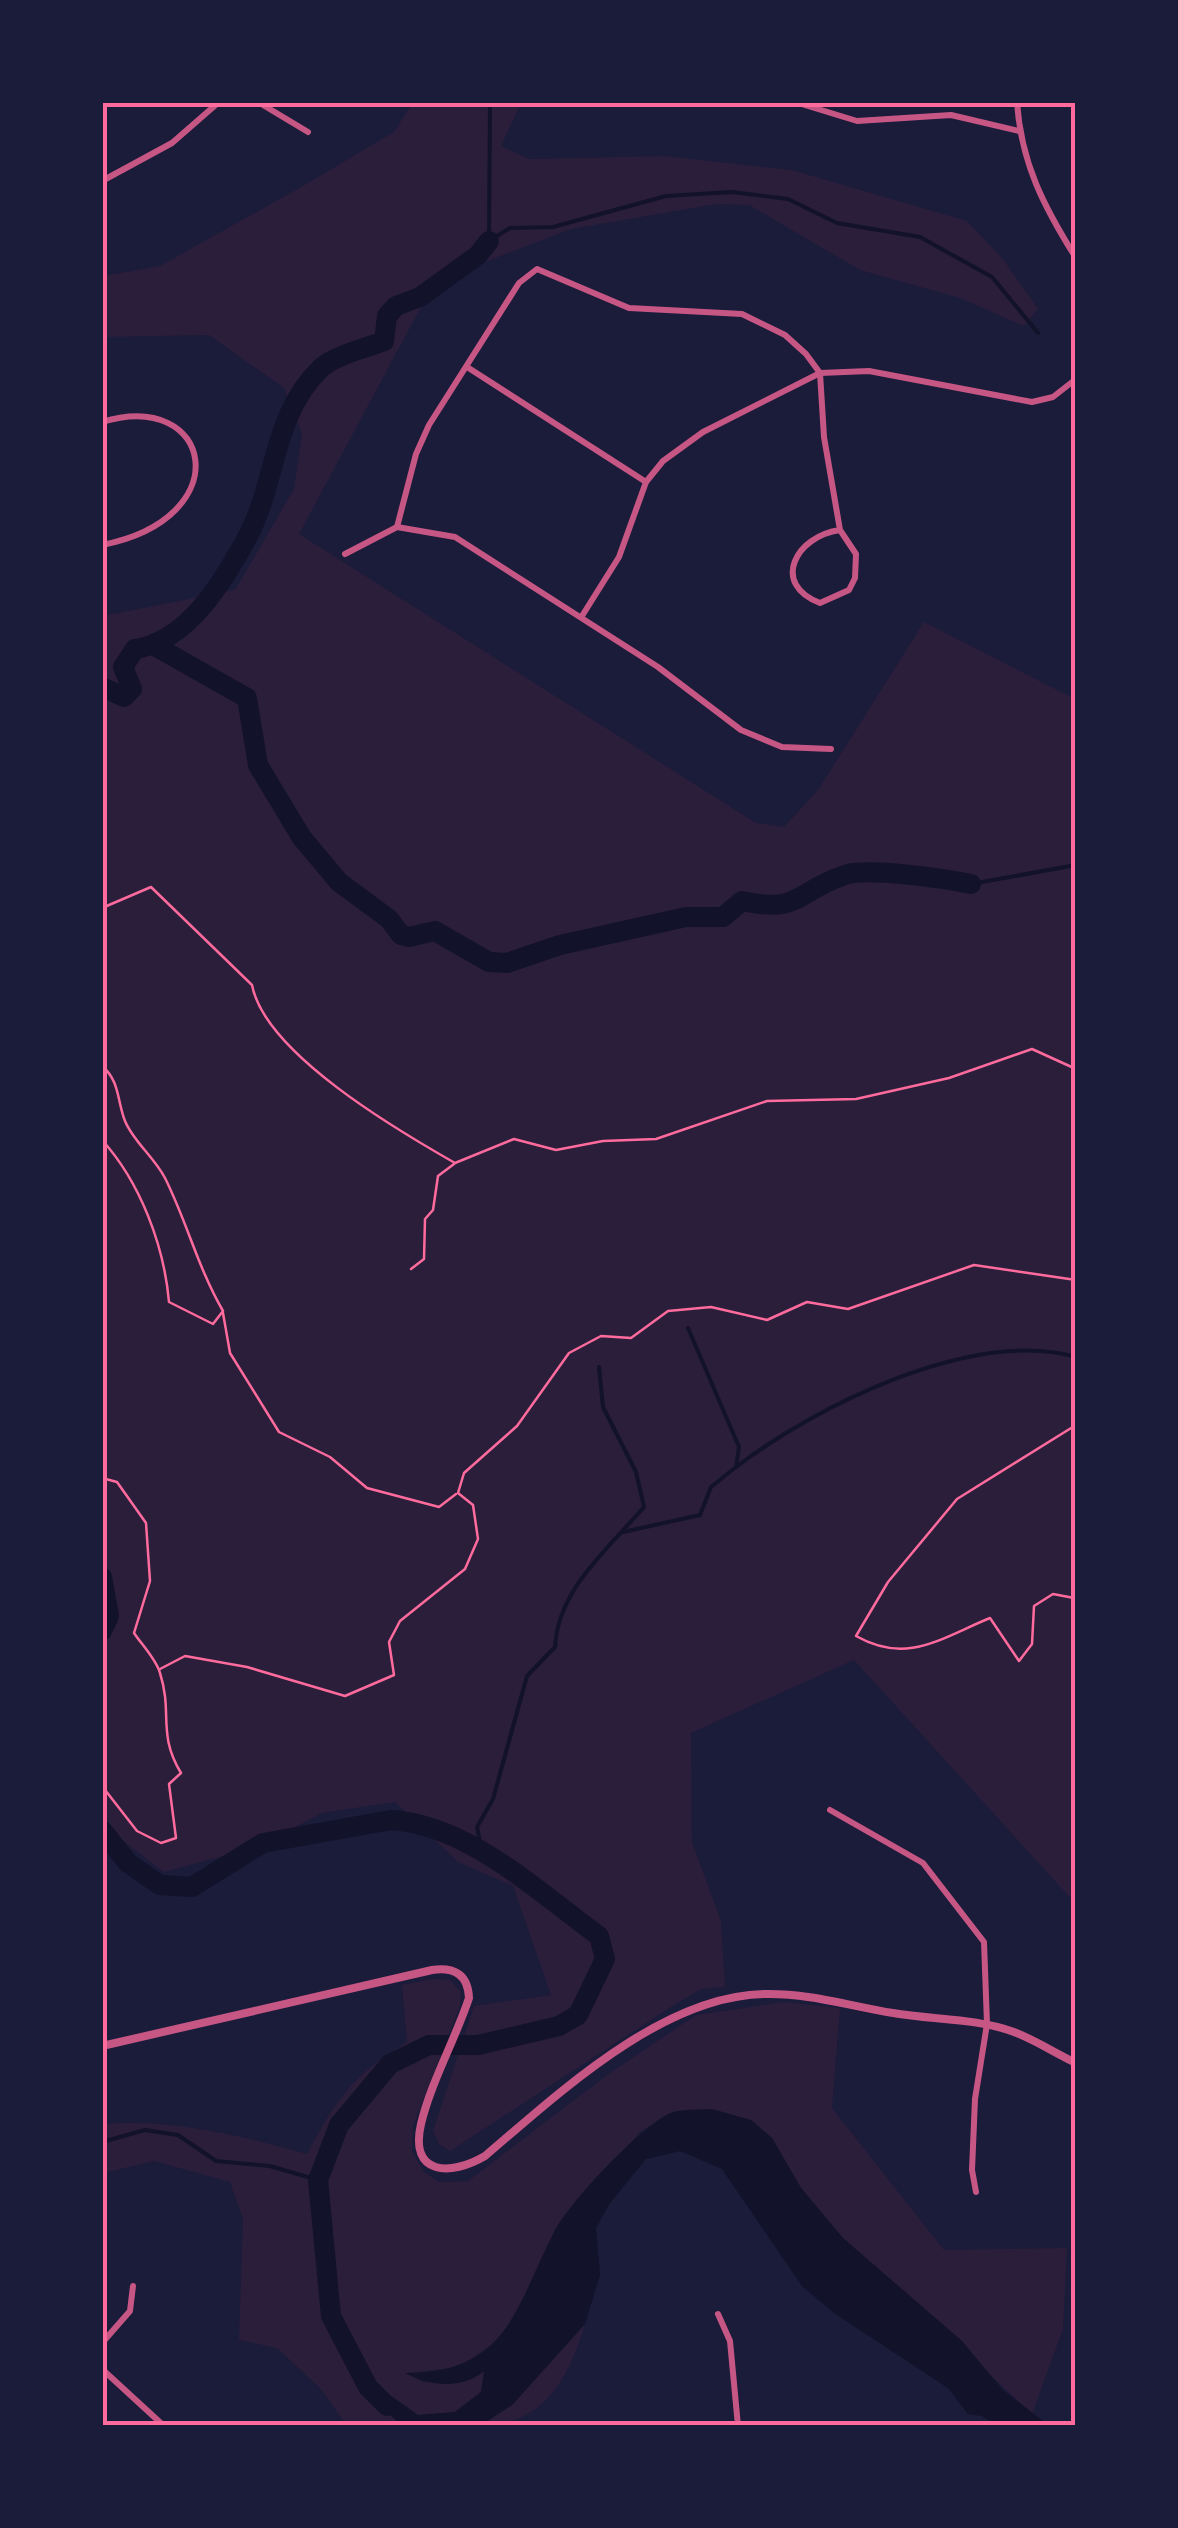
<svg xmlns="http://www.w3.org/2000/svg" width="1178" height="2528" viewBox="0 0 1178 2528" font-family="'Space Grotesk',sans-serif">
  <style>
    .green { fill: #2a1e3b }
    .water { fill: #12122b }
    .lines { fill: none; stroke-linecap: round; stroke-linejoin: round }
    .stream { stroke: #12122b; stroke-width: 4 }
    .river { stroke: #12122b; stroke-width: 20 }
    .path { stroke: #ff6b9d; stroke-width: 2.5 }
    .minor { stroke: #c65784; stroke-width: 6 }
    .tertiary { stroke: #c65784; stroke-width: 8 }
    .neatline { fill: none; stroke: #ff6b9d; stroke-width: 4 }
  </style>
  <rect width="100%" height="100%" fill="#1b1b3a"/>
  <g class="green">
    <path d="M413 102 521 103 501 146 529 159 664 156 792 170 967 221 1003 259 1038 309 1024 326 960 298 860 270 749 205 716 204 571 229 435 281 299 534 756 823 784 827 818 790 924 622 1075 699V1903L854 1660 691 1733 692 1842 721 1921 725 1987 701 1989 674 2005 450 2151 439 2144 433 2131 474 2006 551 1995 513 1886 458 1862 395 1802 322 1813 257 1847 164 1872 103 1826V616L235 590 294 489 302 434 284 388 209 335 105 337 103 342V276L160 266 296 190 394 132Z"/>
    <path d="M433 1979 450 1980 461 1992 460 2006 413 2126 412 2151 424 2172 439 2182 468 2181 607 2075 696 2015 784 2002 840 2008 832 2108 944 2250 1067 2248 1063 2329 1032 2414 843 2238 801 2188 772 2138 751 2120 674 2112 641 2131 556 2228 531 2288 500 2339 459 2367 408 2373 424 2383 485 2370 481 2392 455 2412 418 2415 374 2384 360 2390 402 2425H346L322 2390 277 2348 239 2340 243 2219 230 2182 154 2161 103 2173V2124C173 2119 239 2135 307 2154 336 2099 354 2074 407 2042L402 1985Z"/>
    <path d="M585 2324C569 2378 544 2425 481 2426L512 2405Z"/>
  </g>
  <path class="water" d="M712 2109 751 2120 772 2138 801 2188 843 2238 962 2341 1003 2390 1048 2425H996L982 2416 968 2414 948 2388 834 2313 802 2286 722 2169 680 2151 646 2159 610 2203 596 2228 600 2275 585 2324 512 2405 481 2425H402L359 2390 374 2384 418 2415 455 2412 481 2392 484 2371C461 2390 430 2386 405 2373 508 2373 515 2308 554 2232 568 2204 644 2122 673 2112 684 2109 700 2110 712 2109Z"/>
  <g class="lines">
    <g class="stream">
      <path d="M489 241 510 228 553 227 666 196 732 192 788 199 837 223 920 237 992 277 1038 333"/>
      <path d="M489 241 490 102"/>
      <path d="M971 884 1076 865"/>
      <path d="M736 1467C818 1405 972 1328 1076 1357"/>
      <path d="M623 1532 700 1515 711 1487 736 1467 739 1447 688 1328"/>
      <path d="M482 1852 477 1827 493 1799 527 1676 555 1647C558 1589 608 1549 644 1507L636 1472 603 1407 599 1367"/>
      <path d="M102 2142 145 2130 178 2135 216 2161 270 2166 318 2180"/>
    </g>
    <g class="river">
      <path d="M155 646 247 698 258 765 302 838 339 882 389 919 401 935 409 937 435 931 489 962 507 963 560 945 686 917H723L742 901C801 914 796 891 845 875 866 867 947 879 971 884"/>
      <path d="M102 687 124 697 132 689 123 667 135 649C189 641 225 579 249 534 277 479 273 414 321 368 335 355 367 348 384 341L387 316 396 306 420 297 478 255 489 241"/>
      <path d="M102 1577 109 1616 102 1631"/>
      <path d="M102 1830 128 1863 160 1885 192 1887 263 1843 391 1820C469 1825 538 1892 599 1936L605 1959 578 2015 559 2026 478 2045H429L390 2064 339 2125 318 2180 331 2316 368 2387 387 2406"/>
    </g>
    <g class="path">
      <path d="M102 908 151 887 252 985C265 1053 397 1130 455 1163L514 1139 556 1150 603 1141 656 1139 767 1101 856 1099 949 1078 1032 1049 1076 1069"/>
      <path d="M102 1066C120 1081 117 1101 125 1121 133 1141 154 1157 165 1178 187 1222 198 1268 223 1311L213 1324 169 1302C164 1245 140 1182 102 1140"/>
      <path d="M411 1269 424 1259 425 1219 433 1210 438 1176 454 1164"/>
      <path d="M223 1313 230 1353 279 1432 330 1457 367 1488 439 1507 456 1494"/>
      <path d="M1076 1425 957 1499 888 1582 856 1636C907 1665 941 1638 990 1618L1019 1661 1032 1644 1034 1606 1053 1594 1074 1598 1076 1632"/>
      <path d="M102 1478 117 1482 146 1523 150 1581 134 1633C142 1645 156 1659 160 1673 173 1714 157 1733 181 1773L169 1784 176 1838 161 1843 137 1831 102 1786"/>
      <path d="M160 1669 185 1656 247 1667 345 1696 394 1675 389 1642 400 1621 465 1569 478 1539 473 1505 458 1493 464 1473 517 1426 569 1353 601 1336 631 1338 668 1311 711 1307 767 1320 807 1302 848 1309 974 1265 1076 1280"/>
    </g>
    <g class="minor">
      <path d="M258 102 308 132"/>
      <path d="M795 102 857 121 951 115 1019 131"/>
      <path d="M1017 102C1021 163 1044 207 1076 258"/>
      <path d="M102 181 172 143 219 102"/>
      <path d="M467 367 646 482"/>
      <path d="M102 422C213 388 240 518 102 545"/>
      <path d="M397 527 416 454 429 425 519 283 537 269 629 308 742 314 785 335 806 354 820 373 824 437 840 530 856 554 855 578 849 590 820 603C770 584 796 536 840 530"/>
      <path d="M345 554 397 527 455 537 658 667 741 730 782 747 831 749"/>
      <path d="M582 616 619 557 646 482 663 461 703 432 820 373 869 371 1032 402 1053 397 1076 379"/>
      <path d="M830 1810 923 1863 984 1942 987 2024 975 2099 972 2170 976 2192"/>
      <path d="M718 2314 730 2341 738 2426"/>
      <path d="M102 2343 130 2311 133 2286"/>
      <path d="M102 2369 164 2426"/>
    </g>
    <path class="tertiary" d="M102 2046 432 1970C454 1967 468 1974 469 1998 455 2040 431 2082 421 2124 409 2176 451 2176 485 2156 559 2093 662 1996 764 1994 809 1993 850 2006 893 2013 933 2020 976 2018 1014 2032 1035 2040 1055 2053 1076 2063"/>
  </g>
  <rect width="1178" height="2528" fill="none" stroke="#1b1b3a" stroke-width="210"/>
  <rect x="105" y="105" width="968" height="2318" class="neatline"/>
</svg>
